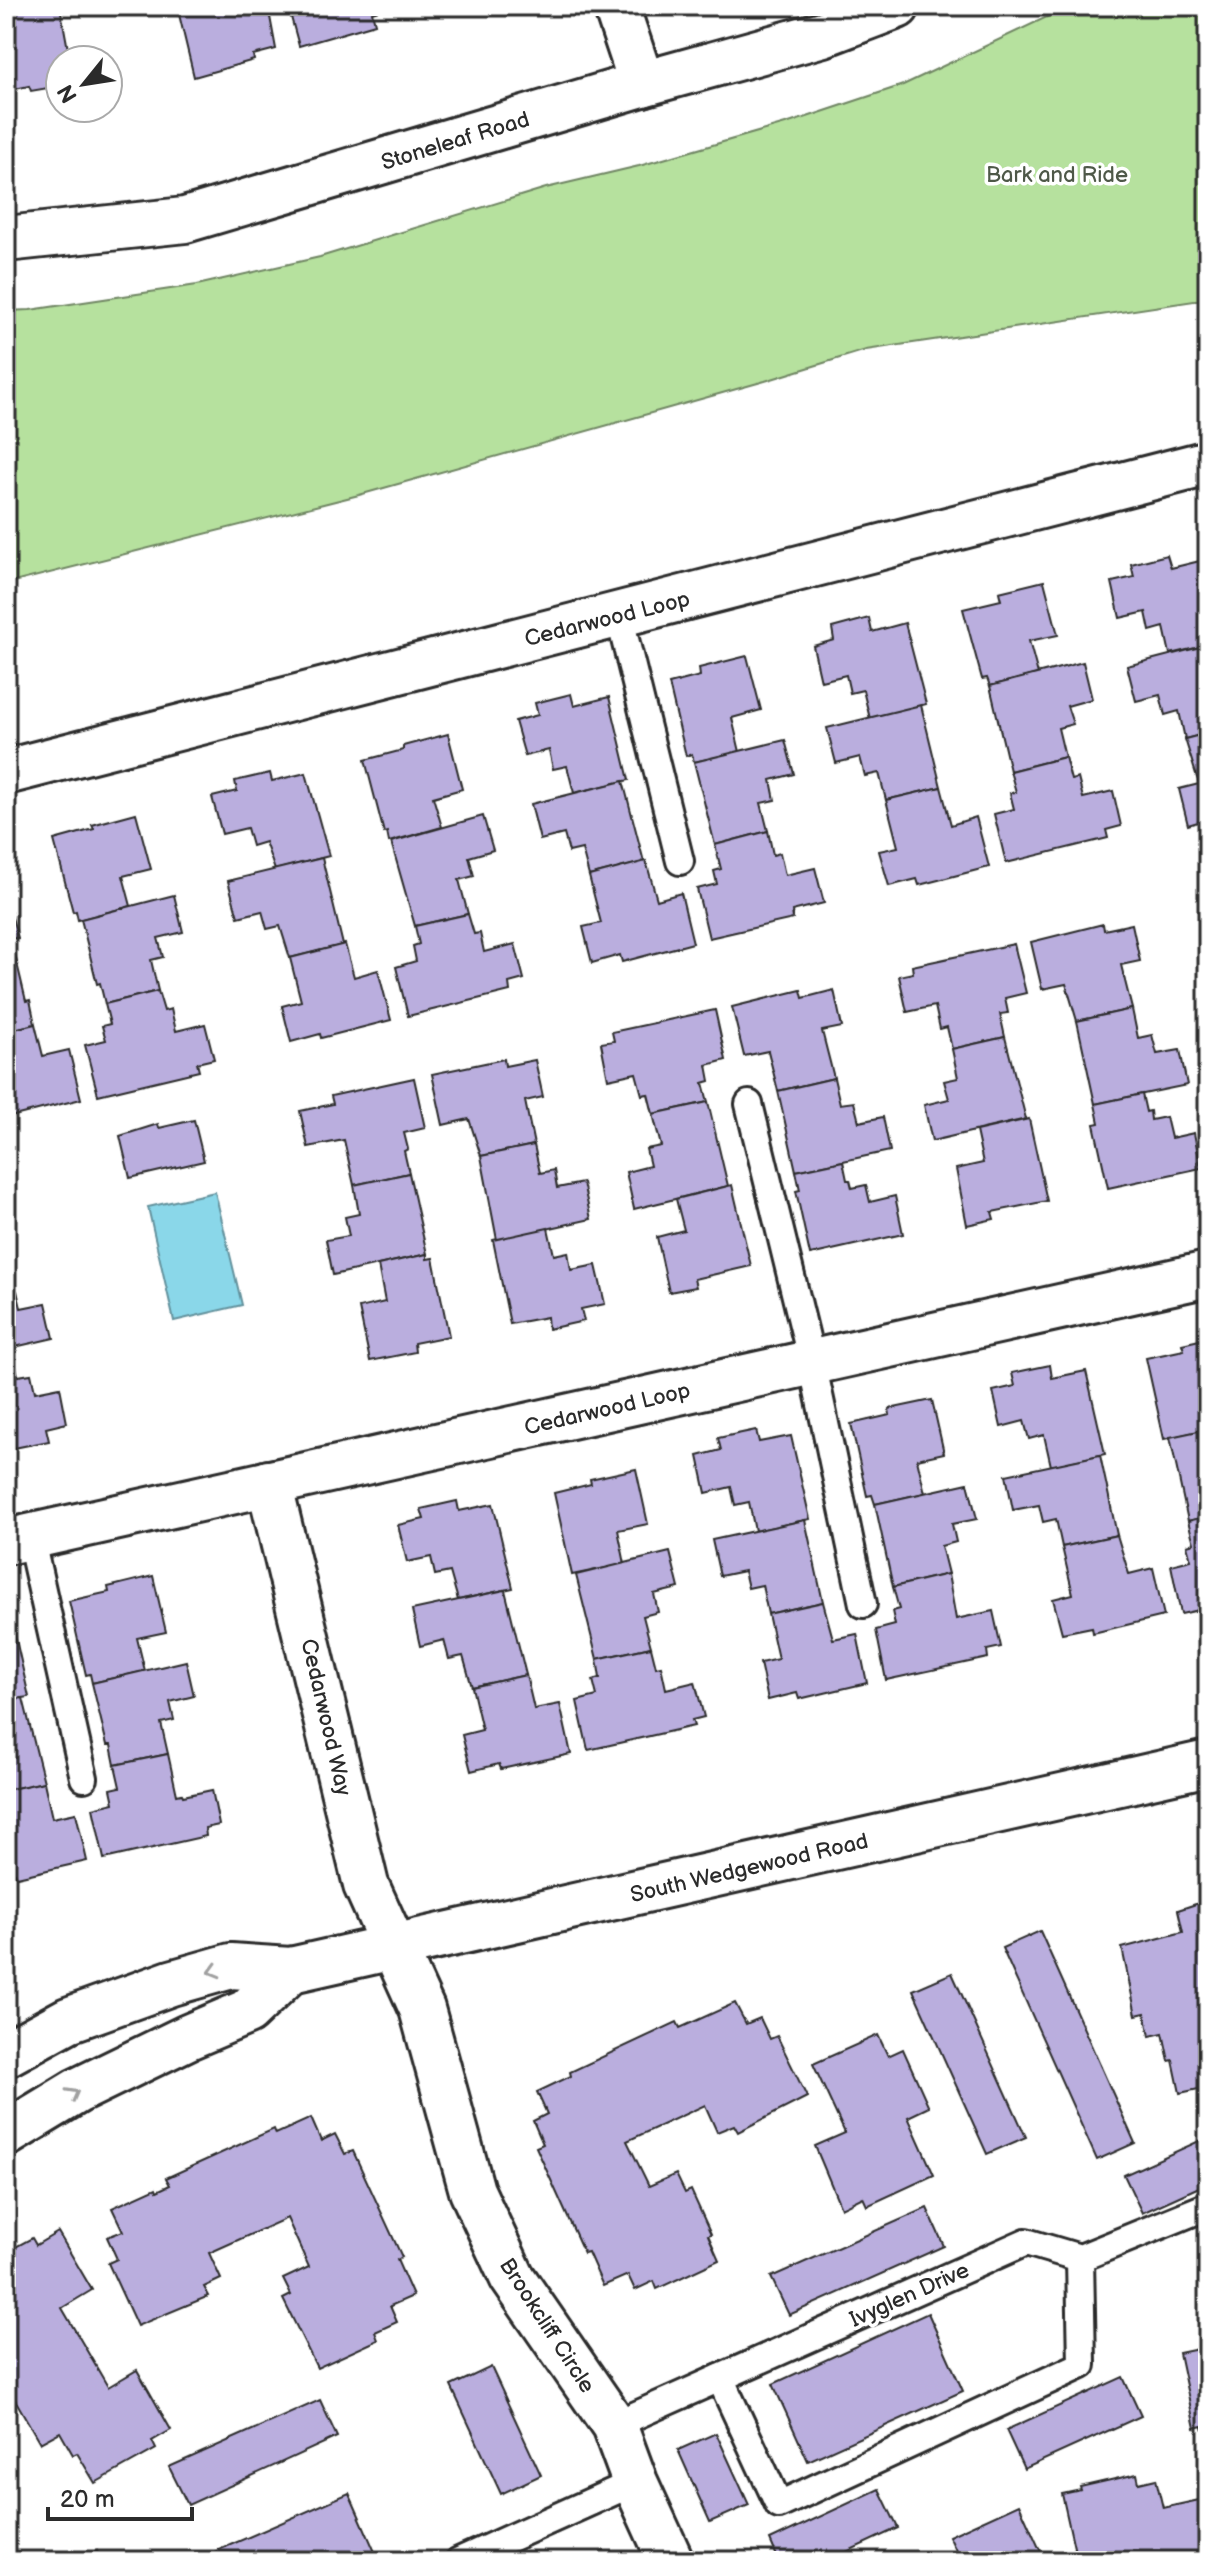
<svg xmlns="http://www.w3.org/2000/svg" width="1214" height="2567" viewBox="0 0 1214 2567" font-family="'Balsamiq Sans',sans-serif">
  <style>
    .green { fill: #b6e19e; stroke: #708664; stroke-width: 2 }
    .water { fill: #8ad7e9; stroke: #64929d; stroke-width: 2 }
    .building { fill: #baaede; stroke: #2b2b2b; stroke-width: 2 }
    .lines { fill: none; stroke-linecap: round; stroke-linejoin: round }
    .lane-casing { stroke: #2b2b2b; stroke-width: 32 }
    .street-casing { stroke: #2b2b2b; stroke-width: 50 }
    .secondary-casing { stroke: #2b2b2b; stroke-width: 50 }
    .lane { stroke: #fff; stroke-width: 26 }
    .street { stroke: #fff; stroke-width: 44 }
    .secondary { stroke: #fff; stroke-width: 44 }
    .oneway { stroke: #a0a0a0 }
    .labels { text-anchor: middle; stroke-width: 7; stroke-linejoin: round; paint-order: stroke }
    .street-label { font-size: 22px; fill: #2b2b2b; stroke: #fff }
    .park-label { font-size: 22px; fill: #4e5848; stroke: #fff }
  </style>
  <rect width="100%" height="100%" fill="#fff"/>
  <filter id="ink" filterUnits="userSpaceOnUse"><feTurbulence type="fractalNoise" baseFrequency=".0125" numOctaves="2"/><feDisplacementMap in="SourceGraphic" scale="16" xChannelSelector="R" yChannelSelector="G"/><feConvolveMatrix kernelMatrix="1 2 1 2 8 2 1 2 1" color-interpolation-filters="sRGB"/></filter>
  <g filter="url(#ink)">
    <path class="green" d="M1070 6H1208V299L866 350 765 381 359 495 6 584V311L30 310 197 285 320 257 546 188 639 166 789 123 903 85Z"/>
    <path class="water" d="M215 1192 242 1305 174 1321 148 1207Z"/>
    <g class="building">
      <path d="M6 6H60L70 60H60V86L31 91 29 86 6 91Z"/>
      <path d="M177 6H268L276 49 253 55 254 60 194 77Z"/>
      <path d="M288 6H381L382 9 372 12 375 24 299 46Z"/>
      <path d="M1167 555 1171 568 1204 560 1208 575V645L1170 654 1164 627 1150 631 1146 612 1120 618 1112 582 1134 577 1131 564Z"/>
      <path d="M1044 581 1058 635 1029 641 1038 674 990 686 987 678 982 679 963 609 1001 600 999 592Z"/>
      <path d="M869 618 872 632 905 623 926 704 870 719 863 690 850 693 846 675 821 681 813 646 834 640 832 628Z"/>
      <path d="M1208 645V733L1185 739 1179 711 1165 715 1160 695 1136 701 1127 666Z"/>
      <path d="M747 656 761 710 732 718 740 752 694 762 692 754 686 756 669 684 700 676 699 668Z"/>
      <path d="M1083 662 1092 699 1067 706 1073 724 1058 728 1065 757 1010 771 990 686Z"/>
      <path d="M571 694 574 706 609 697 629 780 574 793 567 766 553 769 549 750 525 756 515 721 538 715 535 703Z"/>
      <path d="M921 705 941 787 886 800 879 773 865 776 860 757 836 763 827 728Z"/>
      <path d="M1208 733V819L1188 825 1179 789 1199 784 1185 739Z"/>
      <path d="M448 734 462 789 433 797 442 827 389 842 387 832 384 833 365 760 403 750V746Z"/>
      <path d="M785 740 794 774 771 780 775 800 761 803 768 831 715 845 694 762Z"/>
      <path d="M1065 757 1071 780 1078 778 1083 798 1113 791 1121 826 1106 830 1108 838 1006 863 994 814 1014 809 1010 793 1016 792 1010 771Z"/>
      <path d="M270 773 272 781 306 773 329 856 275 870 265 842 252 846 247 828 222 834 212 797 237 791 235 781Z"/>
      <path d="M623 781 644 862 589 876 582 849 569 852 564 834 540 840 531 804Z"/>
      <path d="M941 787 951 825 976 817 989 867 919 885 917 879 889 886 879 851 898 847 886 800Z"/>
      <path d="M136 813 151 869 123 876 131 906 78 920 76 911 73 912 54 840 94 829 92 825Z"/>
      <path d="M483 816 493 850 469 857 474 876 459 880 468 914 415 926 391 842Z"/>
      <path d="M768 831 773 855 780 853 785 875 815 868 824 903 792 911 793 919 709 938 697 889 717 884 714 871 721 869 715 845Z"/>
      <path d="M322 858 343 945 290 958 280 926 267 929 262 911 238 917 228 881Z"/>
      <path d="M646 861 657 900 681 893 693 943 622 962 620 955 592 963 583 927 601 923 589 876Z"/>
      <path d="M174 895 183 932 158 938 163 957 151 960 158 991 105 1004 100 983 97 984 81 919Z"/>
      <path d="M6 897 18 938 6 939Z"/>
      <path d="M468 914 474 934 480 933 484 952 515 944 524 979 509 983 510 991 408 1016 396 967 416 961 413 946 419 944 415 926Z"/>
      <path d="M1103 924 1104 930 1132 924 1140 961 1121 965 1132 1009 1077 1021 1066 984 1042 989 1031 942Z"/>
      <path d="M11 938 26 1001 30 1000 35 1024 6 1031V939Z"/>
      <path d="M345 944 354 977 378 970 391 1020 321 1038 320 1034 291 1042 282 1006 301 1001 290 958Z"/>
      <path d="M1014 944 1026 993 1005 998 1008 1013 1000 1014 1005 1037 952 1049 947 1027 940 1029 935 1006 907 1012 899 976 913 973 912 966Z"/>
      <path d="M801 990 803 998 834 990 842 1027 822 1031 834 1078 778 1091 768 1051 744 1056 732 1007Z"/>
      <path d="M158 991 164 1011 171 1009 176 1031 205 1024 214 1059 197 1063 199 1071 98 1095 85 1045 106 1040 102 1026 110 1024 105 1004Z"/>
      <path d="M1132 1009 1138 1038 1152 1035 1157 1054 1180 1050 1187 1085 1095 1104 1077 1021Z"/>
      <path d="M715 1010 726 1060 707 1065 710 1081 703 1083 708 1102 653 1114 648 1094 642 1095 636 1073 608 1079 601 1043 614 1041 612 1032Z"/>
      <path d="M35 1024 43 1056 69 1050 81 1099 10 1117 9 1114H6V1031Z"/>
      <path d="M1005 1037 1026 1119 932 1141 924 1105 949 1099 944 1081 958 1078 952 1049Z"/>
      <path d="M504 1059 505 1066 535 1060 543 1097 525 1101 534 1145 481 1156 469 1119 443 1125 432 1074Z"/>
      <path d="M414 1078 425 1128 404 1133 408 1149 404 1151 409 1173 354 1185 344 1140 308 1147 300 1111 333 1104 331 1096Z"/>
      <path d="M834 1078 840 1104 854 1102 859 1122 883 1117 890 1151 796 1171 778 1091Z"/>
      <path d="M1142 1094 1146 1112 1150 1111 1151 1120 1166 1117 1171 1138 1194 1133 1201 1168 1108 1188 1094 1124 1099 1123 1095 1104Z"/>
      <path d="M708 1102 728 1186 634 1209 626 1172 650 1166 646 1149 661 1146 653 1114Z"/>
      <path d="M1029 1119 1047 1201 992 1212 994 1219 967 1225 956 1169 983 1163 976 1131Z"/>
      <path d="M194 1120 204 1161 130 1178 120 1136 158 1124 159 1128Z"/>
      <path d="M534 1145 540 1173 554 1170 557 1188 583 1183 591 1219 497 1240 481 1156Z"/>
      <path d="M843 1161 847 1180H850L852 1188 866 1185 870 1202 895 1196 903 1234 810 1255 796 1191 800 1190 796 1171Z"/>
      <path d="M409 1173 427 1254 333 1275 326 1240 349 1236 345 1217 359 1214 354 1185Z"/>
      <path d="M732 1185 751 1266 694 1279 696 1287 669 1292 657 1237 684 1230 676 1199Z"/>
      <path d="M548 1228 554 1255 568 1252 571 1270 596 1265 605 1304 581 1309 584 1321 548 1329 547 1317 510 1324 493 1240Z"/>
      <path d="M427 1254V1259L433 1258 449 1336 414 1343 415 1352 370 1361 359 1308 385 1302 378 1265Z"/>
      <path d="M17 1291 21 1308 46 1303 54 1338 6 1349V1292Z"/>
      <path d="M1208 1338V1429L1164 1439 1146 1358 1184 1350 1182 1344Z"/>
      <path d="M12 1348 18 1376 31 1374 35 1392 60 1387 67 1423 46 1428 49 1441 14 1448 12 1436 6 1437V1349Z"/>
      <path d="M1050 1365 1052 1378 1086 1371 1105 1454 1051 1466 1044 1435 1029 1439 1024 1421 1001 1427 993 1391 1015 1386 1012 1373Z"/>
      <path d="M932 1400 944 1453 917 1459 925 1493 875 1504 872 1495 867 1496 851 1424 890 1415 889 1409Z"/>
      <path d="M1208 1429V1516L1188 1521 1170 1437Z"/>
      <path d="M756 1430 759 1442 791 1436 810 1519 755 1531 749 1502 735 1505 731 1487 706 1493 698 1456 721 1450 718 1438Z"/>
      <path d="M1100 1455 1117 1535 1062 1547 1056 1519 1043 1522 1039 1505 1013 1510 1006 1475Z"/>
      <path d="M636 1469 648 1524 618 1530 625 1564 572 1575 554 1493 591 1484 590 1479Z"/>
      <path d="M968 1483 977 1519 952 1524 956 1542 941 1546 948 1574 893 1587 875 1504Z"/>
      <path d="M457 1501 459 1511 493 1504 513 1588 458 1600 450 1572 435 1575 431 1557 407 1562 398 1525 424 1519 421 1509Z"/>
      <path d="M1208 1516V1608L1181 1614 1171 1565 1191 1560 1187 1545 1194 1543 1188 1521Z"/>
      <path d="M805 1520 823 1602 768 1614 762 1585 748 1588 744 1571 720 1576 712 1540Z"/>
      <path d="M1117 1535 1129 1574 1153 1568 1164 1616 1093 1633 1092 1627 1062 1633 1053 1599 1073 1594 1062 1547Z"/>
      <path d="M670 1552 679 1588 654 1594 658 1612 643 1616 651 1647 597 1659 576 1575Z"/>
      <path d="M948 1574 956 1619 993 1611 1001 1647 987 1650 988 1658 886 1680 876 1630 895 1625 892 1611 899 1609 893 1587Z"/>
      <path d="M153 1576 166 1632 137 1638 145 1671 92 1683 90 1674 86 1675 69 1601 109 1592 108 1587Z"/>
      <path d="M505 1590 526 1675 472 1687 463 1656 449 1659 444 1640 420 1646 412 1610Z"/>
      <path d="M823 1602 833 1639 857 1634 867 1683 799 1699 797 1693 768 1700 760 1663 778 1659 768 1614Z"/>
      <path d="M10 1613 29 1697 6 1701V1614Z"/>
      <path d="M651 1647 656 1667 661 1666 666 1689 695 1682 704 1717 692 1720 694 1726 588 1750 577 1701 597 1696 593 1680 600 1678 597 1659Z"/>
      <path d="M186 1661 194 1696 170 1702 174 1720 161 1723 168 1754 115 1765 111 1745H107L92 1683Z"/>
      <path d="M526 1675 534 1709 560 1704 571 1754 501 1769 499 1764 471 1771 462 1735 482 1730 472 1687Z"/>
      <path d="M23 1698 44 1782 6 1790V1701Z"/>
      <path d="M168 1754 177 1795 182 1794 183 1796 212 1790 219 1825 205 1828 206 1836 104 1859 93 1808 114 1803 111 1789 120 1787 115 1765Z"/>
      <path d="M44 1782 52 1818 76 1813 87 1861 17 1877 15 1873 6 1875V1790Z"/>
      <path d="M1208 1900V2087L1180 2093 1173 2060 1169 2061 1163 2033 1150 2036 1145 2013 1136 2015 1122 1948 1183 1932 1178 1910Z"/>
      <path d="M1040 1931 1135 2143 1097 2160 1002 1948Z"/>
      <path d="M952 1973 1026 2137 987 2154 913 1990Z"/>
      <path d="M735 2003 746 2024 760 2018 770 2039 777 2036 807 2097 738 2132 734 2125 717 2132 705 2105 627 2141 649 2186 676 2174 685 2193 691 2190 711 2234 708 2235 719 2260 657 2289 654 2281 635 2290 628 2275 603 2286 588 2252 584 2253 536 2147 543 2144 533 2121 547 2114 537 2092 571 2076 570 2072 677 2022 680 2028Z"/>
      <path d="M878 2035 888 2056 903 2049 929 2107 908 2117 934 2175 867 2206 863 2197 841 2208 815 2146 845 2133 813 2064Z"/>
      <path d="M311 2118 321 2141 335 2134 345 2154 353 2151 402 2257 397 2260 413 2296 390 2306 397 2322 375 2332 378 2340 317 2368 283 2299 291 2295 283 2279 309 2267 287 2218 209 2253 221 2279 204 2287 209 2296 137 2326 108 2263 117 2259 107 2237 123 2231 112 2208 156 2188 157 2191 170 2185 166 2178 274 2129 276 2134Z"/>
      <path d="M1208 2137V2183L1142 2213 1124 2175Z"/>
      <path d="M927 2208 944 2246 789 2315 771 2277Z"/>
      <path d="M58 2232 92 2290 62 2308 108 2387 137 2370 171 2430 152 2441 156 2449 95 2483 77 2453 73 2455 60 2432 40 2443 6 2384V2252L32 2238 36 2245Z"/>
      <path d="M928 2313 963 2391 808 2461 773 2384Z"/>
      <path d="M1208 2347V2443H1206L1203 2426 1195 2428 1179 2353Z"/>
      <path d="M491 2367 541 2475 501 2494 451 2386Z"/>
      <path d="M1123 2377 1141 2416 1024 2469 1006 2430Z"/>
      <path d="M320 2400 337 2437 188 2505 169 2467Z"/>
      <path d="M716 2433 749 2505 710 2522 678 2450Z"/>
      <path d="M1137 2474 1139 2483 1156 2479 1163 2508 1208 2498V2561H1087V2559L1077 2561 1062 2494 1081 2490 1080 2487Z"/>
      <path d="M879 2489 898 2528 827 2561H779L770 2540Z"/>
      <path d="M349 2493 379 2561 196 2560Z"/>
      <path d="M1019 2504 1045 2561H961L949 2536Z"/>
      <path d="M97 2551 103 2561H81Z"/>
    </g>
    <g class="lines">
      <g class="lane-casing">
        <g id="lane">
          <path d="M619 615 680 861"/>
          <path d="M749 1104 812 1362 863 1604"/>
          <path d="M30 1536 84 1778"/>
          <path d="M720 2378 779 2505 1082 2365 1080 2258"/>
          <path d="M614 2425 1026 2242 1080 2258 1208 2206"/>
          <path d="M459 2561 635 2482"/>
        </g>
      </g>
      <g class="street-casing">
        <g id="street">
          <path d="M616 6 642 84"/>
          <path d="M6 772 1208 463"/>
          <path d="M269 1483 366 1885 422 2009 472 2191 512 2277 614 2425 635 2482 671 2561"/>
          <path d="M6 1542 1208 1274"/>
        </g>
      </g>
      <g class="secondary-casing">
        <g id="secondary">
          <path d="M6 239 185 220 642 84 823 34 897 6"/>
          <path d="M6 2054 68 2020 171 1983 231 1966 291 1970 1208 1763"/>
          <path d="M6 2134 77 2091 188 2037 247 2012 291 1970"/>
        </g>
      </g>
      <use href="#lane" class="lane"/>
      <use href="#street" class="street"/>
      <use href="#secondary" class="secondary"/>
    </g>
    <defs><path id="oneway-chevron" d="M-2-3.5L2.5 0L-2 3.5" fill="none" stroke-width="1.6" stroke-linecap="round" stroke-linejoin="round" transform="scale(2)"/></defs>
    <g class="oneway">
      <use href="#oneway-chevron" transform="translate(214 1971) rotate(164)"/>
      <use href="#oneway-chevron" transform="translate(73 2094) rotate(-29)"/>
    </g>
  </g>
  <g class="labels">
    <g class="street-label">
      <text transform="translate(455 140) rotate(-17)" y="8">Stoneleaf Road</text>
      <text transform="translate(607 618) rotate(-14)" y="8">Cedarwood Loop</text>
      <text transform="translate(607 1408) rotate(-13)" y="8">Cedarwood Loop</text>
      <text transform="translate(327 1717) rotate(77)" y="8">Cedarwood Way</text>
      <text transform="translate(749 1867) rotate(-13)" y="8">South Wedgewood Road</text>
      <text transform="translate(909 2294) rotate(-24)" y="8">Ivyglen Drive</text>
      <text transform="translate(548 2325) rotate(57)" y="8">Brookcliff Circle</text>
    </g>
    <g class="park-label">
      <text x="1057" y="182">Bark and Ride</text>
    </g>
  </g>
  <rect width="1214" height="2567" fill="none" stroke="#fff" stroke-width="32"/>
  <rect x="16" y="16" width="1182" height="2535" fill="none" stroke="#2b2b2b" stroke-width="3" filter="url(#ink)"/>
  <g transform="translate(84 84) rotate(240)"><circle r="38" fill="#ffffff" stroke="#aaaaaa" stroke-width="2"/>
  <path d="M0-6L14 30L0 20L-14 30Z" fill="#2b2b2b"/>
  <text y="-12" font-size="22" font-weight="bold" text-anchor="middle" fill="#2b2b2b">N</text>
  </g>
  <path d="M48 2507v12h144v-12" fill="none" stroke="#2b2b2b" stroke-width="4"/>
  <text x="60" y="2507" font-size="24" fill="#2b2b2b" stroke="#ffffff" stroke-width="6" paint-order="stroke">20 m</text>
</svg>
